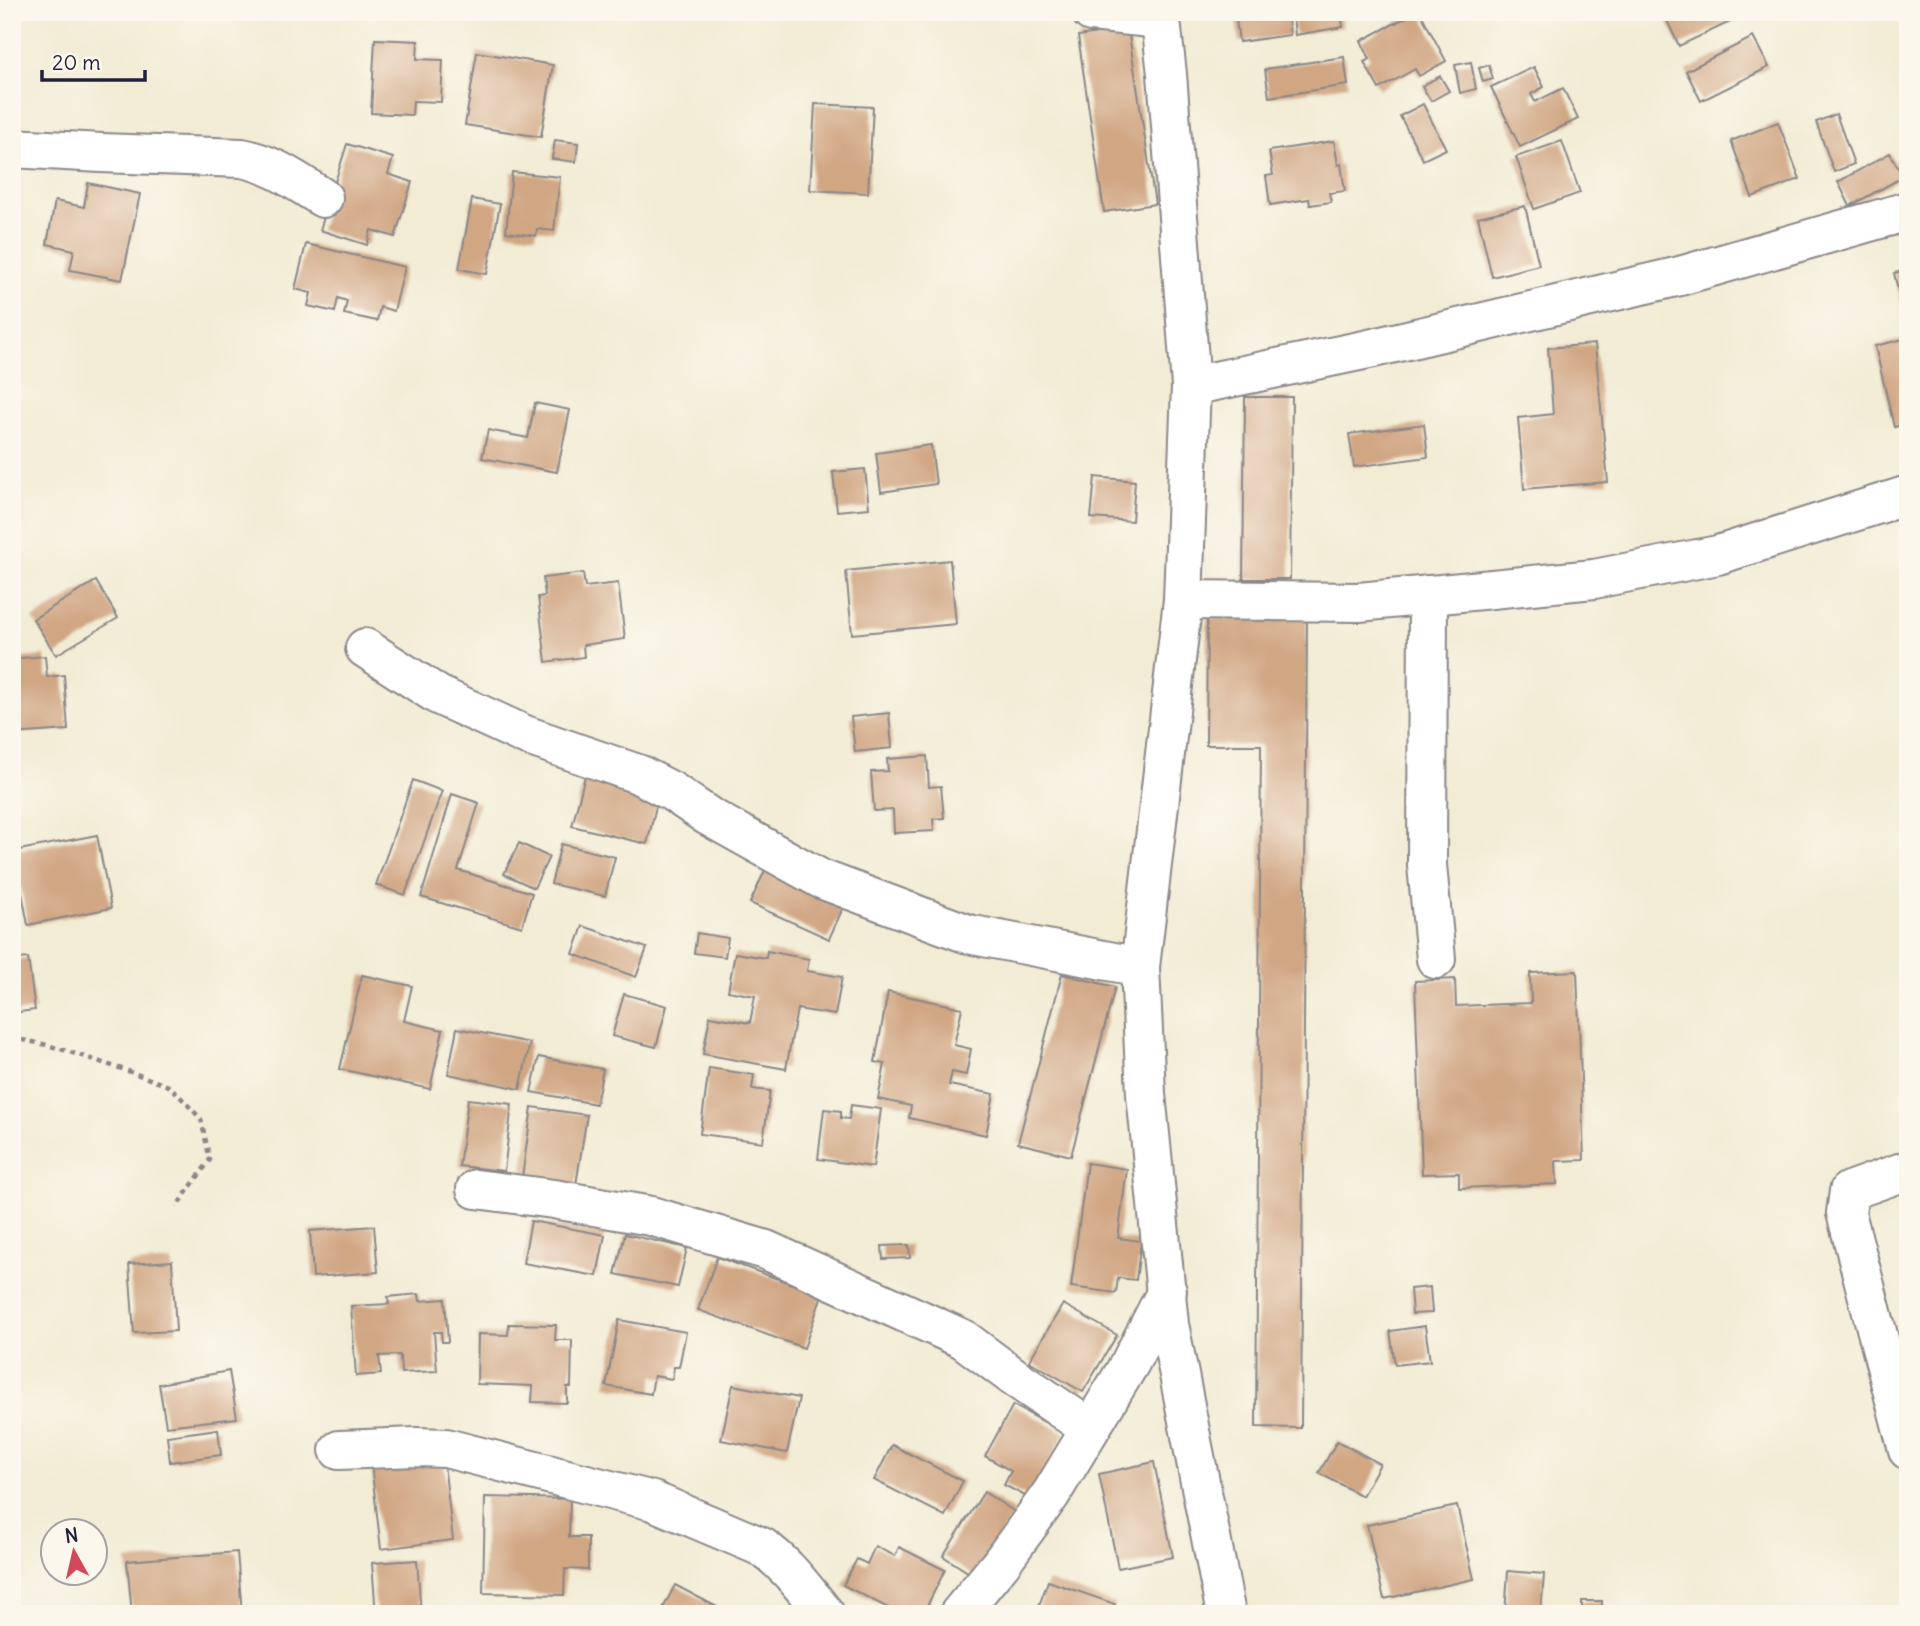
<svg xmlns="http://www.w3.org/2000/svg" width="1920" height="1626" viewBox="0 0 1920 1626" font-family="Delius,sans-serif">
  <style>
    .building { fill: #d0a683 }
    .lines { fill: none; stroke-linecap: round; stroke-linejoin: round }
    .minor-casing { stroke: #8a8788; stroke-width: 42 }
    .path { stroke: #8a8788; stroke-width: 4.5; stroke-dasharray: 5 5; stroke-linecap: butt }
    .minor { stroke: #fff; stroke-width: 38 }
  </style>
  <rect width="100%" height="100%" fill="#fbf7ec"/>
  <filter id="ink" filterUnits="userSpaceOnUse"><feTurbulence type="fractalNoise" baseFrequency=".0143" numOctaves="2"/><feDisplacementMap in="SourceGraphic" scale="14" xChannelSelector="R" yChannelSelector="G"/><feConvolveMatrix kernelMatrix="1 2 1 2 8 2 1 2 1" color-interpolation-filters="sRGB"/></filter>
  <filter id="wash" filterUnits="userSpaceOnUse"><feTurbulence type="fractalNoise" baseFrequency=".00686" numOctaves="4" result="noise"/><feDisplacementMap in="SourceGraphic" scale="28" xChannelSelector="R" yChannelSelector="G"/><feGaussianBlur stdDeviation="1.57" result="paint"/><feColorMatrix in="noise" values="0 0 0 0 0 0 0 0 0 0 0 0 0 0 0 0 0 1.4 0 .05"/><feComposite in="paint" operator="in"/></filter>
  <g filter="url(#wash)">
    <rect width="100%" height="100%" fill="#f2ecd5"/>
    <g id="blocks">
      <g class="building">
        <path d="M1235 12H1287L1290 35 1239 42Z"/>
        <path d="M1311 12H1341L1343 27 1295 35 1293 16Z"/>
        <path d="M1416 12H1420L1446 61 1419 76 1415 69 1379 89 1364 62 1370 59 1361 41Z"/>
        <path d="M1663 12H1744L1745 15 1679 46Z"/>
        <path d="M1128 28 1155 204 1104 212 1078 36Z"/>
        <path d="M1753 37 1769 67 1701 101 1686 71Z"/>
        <path d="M375 39 418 41 417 59 443 60 441 102 413 101 412 115 371 113Z"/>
        <path d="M477 52 553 65 541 137 465 125Z"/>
        <path d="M1344 57 1348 85 1269 97 1265 69Z"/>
        <path d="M1471 62 1476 89 1460 93 1455 65Z"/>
        <path d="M1489 65 1493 79 1483 82 1479 68Z"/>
        <path d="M1534 67 1544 87 1531 94 1535 102 1563 88 1578 119 1520 147 1491 87Z"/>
        <path d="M1440 76 1449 91 1431 101 1422 86Z"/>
        <path d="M815 104 873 107 868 193 810 190Z"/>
        <path d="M1423 104 1446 149 1423 160 1400 116Z"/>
        <path d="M1836 114 1854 164 1834 172 1816 122Z"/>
        <path d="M1778 122 1800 179 1752 197 1731 141Z"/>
        <path d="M555 140 578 143 576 162 552 159Z"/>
        <path d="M1334 141 1338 165 1341 164 1345 191 1329 193 1331 202 1310 205 1309 199 1270 205 1266 176 1273 175 1269 151Z"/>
        <path d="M1562 141 1580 193 1534 209 1516 157Z"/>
        <path d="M347 144 393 158 388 174 412 182 395 237 371 230 367 245 320 230Z"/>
        <path d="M1890 153 1903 177 1850 206 1838 182Z"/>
        <path d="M512 172 560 177 554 231 537 229 536 236 506 232Z"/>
        <path d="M88 183 140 194 122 280 70 270 74 250 47 244 55 201 84 207Z"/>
        <path d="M472 199 500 204 487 274 459 269Z"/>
        <path d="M1525 206 1539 265 1492 277 1478 217Z"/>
        <path d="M306 244 405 267 394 311 380 307 377 321 344 314 347 301 338 298 335 312 308 306 311 293 295 289Z"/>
        <path d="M1908 270V328H1907L1894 273Z"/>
        <path d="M1908 338V424L1894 427 1875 346Z"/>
        <path d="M1595 344 1608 482 1524 489 1518 418 1553 414 1548 348Z"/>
        <path d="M1245 397H1292L1290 579H1243Z"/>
        <path d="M535 403 570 410 557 472 482 458 488 430 528 438Z"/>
        <path d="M1424 424 1428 457 1354 467 1349 434Z"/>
        <path d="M931 445 936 484 881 492 876 453Z"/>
        <path d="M865 469 869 508 837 511 833 472Z"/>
        <path d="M1095 477 1135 481 1132 521 1091 518Z"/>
        <path d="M950 560 956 624 852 634 846 571Z"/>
        <path d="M583 573 585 587 618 583 625 639 583 645 584 657 546 662 538 597 545 596 543 578Z"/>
        <path d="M96 581 118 618 56 655 33 619Z"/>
        <path d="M1207 618 1307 619 1301 1428 1256 1427 1261 745H1206Z"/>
        <path d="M45 656 47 677 64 675 68 730 12 734V659Z"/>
        <path d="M889 713 892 748 855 752 851 717Z"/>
        <path d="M927 756 929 787 941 786 944 818 933 819 934 831 894 833 893 810 874 811 871 772 888 771 887 759Z"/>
        <path d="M586 772 660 790 647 844 572 826Z"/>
        <path d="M413 780 442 791 405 895 376 885Z"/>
        <path d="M452 794 479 803 458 870 532 893 522 927 421 897Z"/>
        <path d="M97 835 111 908 28 925 14 851Z"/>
        <path d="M519 843 549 857 534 888 504 874Z"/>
        <path d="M561 844 615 857 605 896 551 884Z"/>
        <path d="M767 866 846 901 829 939 750 903Z"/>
        <path d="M583 926 647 948 636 977 573 954Z"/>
        <path d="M697 933 728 938 725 957 694 953Z"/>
        <path d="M767 951 809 959 807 971 842 977 835 1015 797 1009 786 1069 703 1054 710 1016 750 1023 755 996 728 991 735 953 766 958Z"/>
        <path d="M28 958 35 1010 12 1013V960Z"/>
        <path d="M1577 971 1584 1160 1556 1161 1557 1184 1459 1188V1173L1422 1174 1415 981 1455 979 1456 1006 1531 1003 1530 973Z"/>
        <path d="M1062 974 1115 987 1071 1156 1018 1143Z"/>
        <path d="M362 975 412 986 404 1021 443 1030 430 1089 340 1069Z"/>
        <path d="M888 992 962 1008 954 1045 971 1049 966 1075 952 1072 949 1085 994 1094 986 1135 909 1118 911 1106 878 1099 885 1064 875 1062Z"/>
        <path d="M624 994 667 1006 656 1047 612 1036Z"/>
        <path d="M457 1028 530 1043 520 1089 448 1074Z"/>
        <path d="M539 1057 603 1069 596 1104 531 1092Z"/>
        <path d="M709 1068 754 1075 752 1089 770 1091 763 1142 700 1134Z"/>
        <path d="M468 1099 512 1104 504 1171 459 1166Z"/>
        <path d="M851 1105 881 1109 873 1167 818 1159 824 1109 841 1111V1118L849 1119Z"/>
        <path d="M532 1107 587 1115 576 1185 522 1177Z"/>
        <path d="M1087 1163 1127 1169 1118 1238 1141 1241 1136 1280 1118 1278 1116 1293 1071 1287Z"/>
        <path d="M531 1221 605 1235 597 1276 523 1263Z"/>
        <path d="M374 1226 378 1272 313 1277 310 1231Z"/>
        <path d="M625 1234 687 1248 678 1287 615 1274Z"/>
        <path d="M909 1245 910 1258 883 1259 882 1246Z"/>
        <path d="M717 1257 822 1295 804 1348 698 1310Z"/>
        <path d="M172 1261 176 1331 134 1333 129 1264Z"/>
        <path d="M1430 1287 1432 1313 1412 1314 1410 1289Z"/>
        <path d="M419 1294 420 1301 445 1299 448 1342H442L441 1332H434L437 1371 401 1373 400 1355 379 1356 381 1374 356 1376 351 1306 389 1304 388 1297Z"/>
        <path d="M1063 1304 1117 1335 1083 1392 1029 1361Z"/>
        <path d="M619 1320 686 1332 679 1367H674L672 1379 654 1376 651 1394 606 1386Z"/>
        <path d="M509 1324 556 1325 555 1340H572L571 1387H567V1403L532 1402 533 1386 477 1384 478 1334 508 1335Z"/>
        <path d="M1425 1326 1430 1361 1395 1365 1390 1331Z"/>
        <path d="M229 1371 237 1418 166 1426 159 1384Z"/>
        <path d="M733 1385 799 1398 787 1453 721 1440Z"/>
        <path d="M1013 1405 1065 1433 1029 1498 1004 1485 1011 1471 985 1456Z"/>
        <path d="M218 1429 221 1455 170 1462 167 1436Z"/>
        <path d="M1337 1441 1380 1464 1362 1496 1319 1473Z"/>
        <path d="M892 1445 963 1481 945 1516 874 1480Z"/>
        <path d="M443 1455 453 1540 381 1549 371 1464Z"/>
        <path d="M1154 1462 1173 1557 1118 1568 1099 1474Z"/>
        <path d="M984 1492 1015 1512 974 1576 943 1556Z"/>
        <path d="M485 1497 570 1499 569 1537H588V1570L565 1569 564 1595 483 1593Z"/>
        <path d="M1457 1506 1474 1579 1384 1599 1367 1525Z"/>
        <path d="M875 1546 895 1556 899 1547 945 1570 923 1614H900L843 1585 857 1559 867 1564Z"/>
        <path d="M237 1552 242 1614H132L127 1561Z"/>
        <path d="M417 1560 421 1614H376L372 1563Z"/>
        <path d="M1508 1571 1544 1574 1541 1614H1505Z"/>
        <path d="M1048 1581 1115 1604 1111 1614H1036Z"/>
        <path d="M675 1585 730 1614H660Z"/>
        <path d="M1582 1601H1602V1614H1566V1611H1582Z"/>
      </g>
    </g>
  </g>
  <g filter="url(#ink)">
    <use href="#blocks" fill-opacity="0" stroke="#8a8788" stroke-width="2"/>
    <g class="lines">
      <g class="minor-casing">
        <g id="minor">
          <path d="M1091 12 1161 19"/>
          <path d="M1160 12 1167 74 1191 386 1183 600 1140 967 1146 1094 1169 1324 1226 1614"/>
          <path d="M12 148 101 153 242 158C273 164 296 181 323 198"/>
          <path d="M1191 386 1369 349 1680 276 1908 211"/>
          <path d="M1428 595 1427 865 1436 959"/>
          <path d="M1183 600 1359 602 1594 579 1718 555 1908 495"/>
          <path d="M365 648 438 695 525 735 638 774 671 791 708 816 821 879 968 934 1140 967"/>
          <path d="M1908 1170 1849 1191 1846 1213 1908 1450"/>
          <path d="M476 1189 554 1199 651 1216 766 1250 963 1339 1014 1377 1089 1428"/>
          <path d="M339 1450 416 1447 446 1448 653 1501 762 1547C789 1566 804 1589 825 1614"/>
          <path d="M959 1614 1001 1563 1051 1494 1130 1363 1167 1291"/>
        </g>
      </g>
      <path class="path" d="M12 1038 48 1045 128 1071 171 1087 201 1119 210 1160 176 1207"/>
      <use href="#minor" class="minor"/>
    </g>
  </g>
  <rect width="1920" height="1626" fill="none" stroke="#fbf7ec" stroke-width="42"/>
  <g transform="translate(74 1552) rotate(352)"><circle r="33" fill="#fbf7ec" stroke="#a4a2a5" stroke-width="2"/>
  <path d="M0-5L12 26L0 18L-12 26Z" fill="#d1495b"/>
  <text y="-10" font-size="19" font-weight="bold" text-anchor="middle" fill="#22223b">N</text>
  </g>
  <path d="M42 70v10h103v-10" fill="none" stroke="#22223b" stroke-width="3.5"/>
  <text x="52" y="70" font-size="21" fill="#22223b" stroke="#fbf7ec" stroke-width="5" paint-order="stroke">20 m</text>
</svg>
